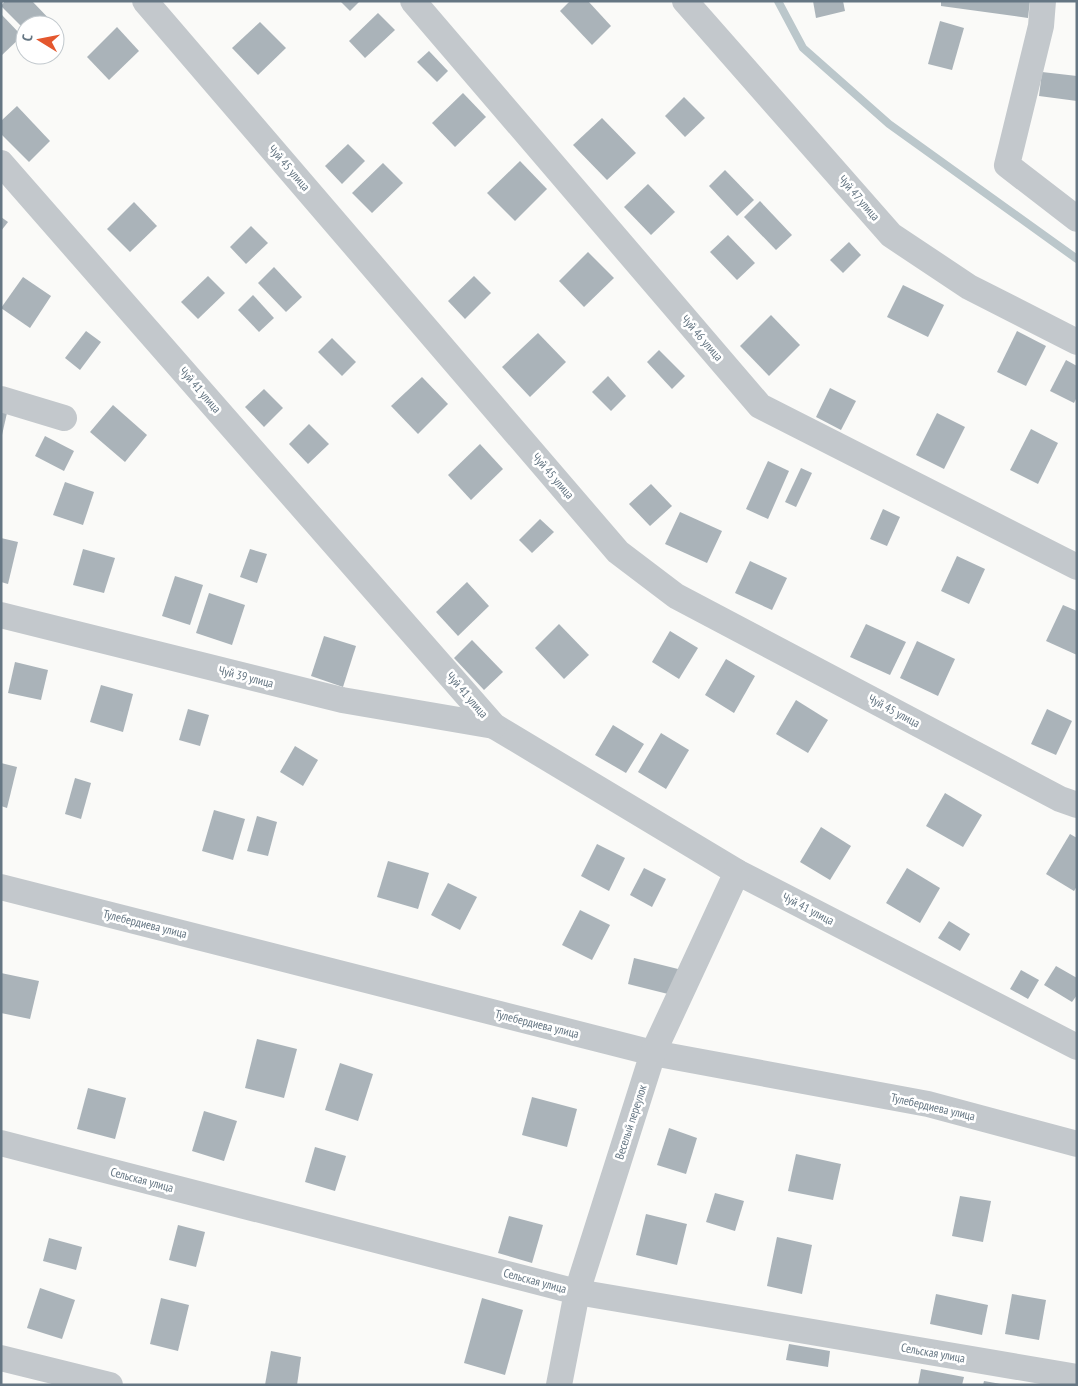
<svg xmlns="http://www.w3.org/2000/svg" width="1078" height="1386" viewBox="0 0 1078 1386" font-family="'PT Sans Narrow',sans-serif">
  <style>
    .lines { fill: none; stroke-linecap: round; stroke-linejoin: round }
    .stream { stroke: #bbc7cb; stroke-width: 8 }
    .building { fill: #aab3b9 }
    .minor { stroke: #c3c8cc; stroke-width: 26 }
    .labels { text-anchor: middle; stroke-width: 5; stroke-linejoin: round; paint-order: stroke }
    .street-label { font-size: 12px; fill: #657683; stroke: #fff }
  </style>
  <rect width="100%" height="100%" fill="#fafaf8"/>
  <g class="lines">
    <path class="stream" d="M778 1 803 48 889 124 1077 259"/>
  </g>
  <g class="building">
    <path d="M5 1H32L55 25H25V30L1 6Z"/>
    <path d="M340 1H360L350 11Z"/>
    <path d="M570 1H588L611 26 592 45 560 11Z"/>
    <path d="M813 1H843L845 11 816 18Z"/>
    <path d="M941 1H1030L1028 18 941 6Z"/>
    <path d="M378 13 395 30 365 58 349 41Z"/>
    <path d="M1 14 22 36 1 56Z"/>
    <path d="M940 21 964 28 952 70 928 64Z"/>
    <path d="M260 22 286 48 258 75 232 48Z"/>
    <path d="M117 27 139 51 109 80 87 57Z"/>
    <path d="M429 51 448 71 437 82 417 62Z"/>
    <path d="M1042 72 1077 76V101L1039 96Z"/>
    <path d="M463 93 486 117 455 147 432 123Z"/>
    <path d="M684 97 705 118 685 137 665 116Z"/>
    <path d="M17 106 50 141 29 162 1 134V121Z"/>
    <path d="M602 118 636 153 607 180 573 145Z"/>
    <path d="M348 144 365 161 342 184 325 166Z"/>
    <path d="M520 161 547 189 515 221 487 193Z"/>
    <path d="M383 163 403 183 372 213 352 193Z"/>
    <path d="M725 170 754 200 737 216 709 186Z"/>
    <path d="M648 184 675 212 651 235 624 207Z"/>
    <path d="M760 201 792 235 776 250 744 217Z"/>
    <path d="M134 202 157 226 130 252 107 229Z"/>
    <path d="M1 217 8 222 1 231Z"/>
    <path d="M251 226 268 243 246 264 230 247Z"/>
    <path d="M728 235 755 263 737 280 710 252Z"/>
    <path d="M849 242 861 255 843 273 830 260Z"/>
    <path d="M588 252 614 278 584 307 559 281Z"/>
    <path d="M274 267 302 297 286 312 258 283Z"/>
    <path d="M208 276 225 293 198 319 181 302Z"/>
    <path d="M474 276 491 293 465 319 448 301Z"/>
    <path d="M23 277 51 296 30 328 1 308Z"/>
    <path d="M903 285 944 305 928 337 887 317Z"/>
    <path d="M253 295 274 318 259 332 238 310Z"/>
    <path d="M771 315 800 345 769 376 740 346Z"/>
    <path d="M86 331 101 342 80 370 65 358Z"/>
    <path d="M1017 331 1046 346 1026 386 997 372Z"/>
    <path d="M538 333 566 362 530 397 502 367Z"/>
    <path d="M332 338 356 362 342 376 318 352Z"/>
    <path d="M659 350 685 376 672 389 647 362Z"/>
    <path d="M1066 360 1077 366V397L1074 403 1050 391Z"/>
    <path d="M608 376 626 396 611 411 592 392Z"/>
    <path d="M422 377 448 404 418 434 391 406Z"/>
    <path d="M830 388 856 401 841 430 816 417Z"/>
    <path d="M264 389 283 408 264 427 245 407Z"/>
    <path d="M113 405 147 435 125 462 90 432Z"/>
    <path d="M1 412 7 413 2 435H1Z"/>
    <path d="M937 413 965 427 944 469 916 455Z"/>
    <path d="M309 424 329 444 308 464 289 444Z"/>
    <path d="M1031 429 1058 443 1038 484 1010 470Z"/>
    <path d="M45 436 74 451 64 471 35 456Z"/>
    <path d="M480 444 503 469 471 500 448 475Z"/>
    <path d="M768 461 789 471 768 519 746 509Z"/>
    <path d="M801 468 812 473 796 507 785 502Z"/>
    <path d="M65 482 94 492 83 525 53 515Z"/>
    <path d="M651 484 672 506 650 526 629 504Z"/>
    <path d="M883 509 900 517 887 546 870 539Z"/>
    <path d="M680 512 722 531 707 563 665 544Z"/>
    <path d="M540 519 554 532 532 553 519 540Z"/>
    <path d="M1 538 18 542 8 584 1 582Z"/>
    <path d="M83 549 115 558 104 593 73 585Z"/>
    <path d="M250 549 267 554 257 583 240 577Z"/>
    <path d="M957 556 985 569 969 604 941 591Z"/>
    <path d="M750 561 787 578 772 610 735 593Z"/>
    <path d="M175 576 203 585 190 625 162 616Z"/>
    <path d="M467 582 489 606 458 636 436 612Z"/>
    <path d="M209 593 245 605 232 645 196 633Z"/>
    <path d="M1063 605 1077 611V655L1046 641Z"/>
    <path d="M559 624 589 655 564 679 535 648Z"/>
    <path d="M866 624 906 642 890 675 850 657Z"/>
    <path d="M670 631 698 648 679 679 652 662Z"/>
    <path d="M324 636 356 646 343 687 311 676Z"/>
    <path d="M472 640 503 672 484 690 454 658Z"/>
    <path d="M917 641 955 659 938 696 900 678Z"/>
    <path d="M726 659 755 676 734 713 705 695Z"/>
    <path d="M15 662 48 670 41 700 8 693Z"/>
    <path d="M101 685 133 694 123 732 90 722Z"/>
    <path d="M796 700 828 720 808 753 776 734Z"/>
    <path d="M188 709 209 715 200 746 179 740Z"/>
    <path d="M1047 709 1072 721 1056 755 1031 744Z"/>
    <path d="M613 725 644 744 626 773 595 755Z"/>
    <path d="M661 733 689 750 666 789 638 772Z"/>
    <path d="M295 746 318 760 303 786 280 772Z"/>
    <path d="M1 763 17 767 7 808 1 806Z"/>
    <path d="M75 778 91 783 81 819 65 814Z"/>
    <path d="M945 793 982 815 963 847 926 826Z"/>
    <path d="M214 810 245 819 233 860 202 851Z"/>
    <path d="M257 816 277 822 268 856 247 851Z"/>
    <path d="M821 827 851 846 830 880 800 862Z"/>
    <path d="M1070 834 1077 838V886L1074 891 1046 874Z"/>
    <path d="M597 844 625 858 609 891 581 876Z"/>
    <path d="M388 861 429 873 418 909 377 897Z"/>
    <path d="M644 868 666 879 652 907 630 895Z"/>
    <path d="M907 868 940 888 920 923 886 903Z"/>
    <path d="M448 883 477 897 460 930 431 915Z"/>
    <path d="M580 910 610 925 592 960 562 945Z"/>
    <path d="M949 921 970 934 960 951 938 938Z"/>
    <path d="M634 958 682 970 676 996 628 984Z"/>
    <path d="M1056 966 1077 978V995L1072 1002 1044 985Z"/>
    <path d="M1021 970 1039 980 1028 999 1010 989Z"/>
    <path d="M1 973 39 981 30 1019 1 1013Z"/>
    <path d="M257 1039 297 1049 284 1098 245 1088Z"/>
    <path d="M340 1063 373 1074 358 1121 325 1110Z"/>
    <path d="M88 1088 126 1098 115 1139 77 1129Z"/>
    <path d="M532 1097 577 1109 567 1147 522 1135Z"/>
    <path d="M204 1111 237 1121 224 1161 192 1151Z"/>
    <path d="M669 1128 697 1138 686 1174 657 1165Z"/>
    <path d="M315 1147 346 1156 335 1191 305 1182Z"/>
    <path d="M796 1154 841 1164 833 1200 788 1191Z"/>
    <path d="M715 1193 744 1201 735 1231 706 1222Z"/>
    <path d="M960 1196 991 1201 983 1242 952 1236Z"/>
    <path d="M646 1214 687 1224 677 1265 636 1255Z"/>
    <path d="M509 1216 543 1225 532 1263 498 1253Z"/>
    <path d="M178 1225 205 1232 196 1267 169 1260Z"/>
    <path d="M777 1237 812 1245 802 1294 767 1286Z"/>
    <path d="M49 1238 82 1247 76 1270 43 1261Z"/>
    <path d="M40 1288 75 1300 62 1339 27 1328Z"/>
    <path d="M936 1294 988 1305 982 1335 930 1324Z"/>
    <path d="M1012 1294 1046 1300 1039 1340 1005 1334Z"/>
    <path d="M161 1298 189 1305 178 1351 150 1344Z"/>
    <path d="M482 1298 523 1310 505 1375 464 1363Z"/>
    <path d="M789 1344 830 1351 828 1367 786 1360Z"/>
    <path d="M271 1351 301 1357 297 1385H265Z"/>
    <path d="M921 1369 964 1377 962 1385H918Z"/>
    <path d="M984 1381 1001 1384V1385H983Z"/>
  </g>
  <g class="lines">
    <g class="minor">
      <path d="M145 1 618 552 676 596 1060 799 1077 805"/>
      <path d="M413 1 760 406 1077 567"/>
      <path d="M685 1 891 235 969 287 1077 342"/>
      <path d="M1043 1 1041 26 1007 165 1077 219"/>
      <path d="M1 163 494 726 737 872 1077 1047"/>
      <path d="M1 399 64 418"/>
      <path d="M1 615 342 700 494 726"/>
      <path d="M1 887 653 1053 928 1104 1077 1144"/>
      <path d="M1 1143 577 1292 1077 1377"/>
      <path d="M1 1358 110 1385"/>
      <path d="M559 1385 577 1292 653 1053 737 872"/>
    </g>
  </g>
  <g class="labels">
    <g class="street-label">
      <text transform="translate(289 168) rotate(49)" y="4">Чуй 45 улица</text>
      <text transform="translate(859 198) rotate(49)" y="4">Чуй 47 улица</text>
      <text transform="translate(702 338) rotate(49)" y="4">Чуй 46 улица</text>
      <text transform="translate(200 390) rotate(49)" y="4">Чуй 41 улица</text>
      <text transform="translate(553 476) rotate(49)" y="4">Чуй 45 улица</text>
      <text transform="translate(246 677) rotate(14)" y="4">Чуй 39 улица</text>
      <text transform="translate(467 695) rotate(49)" y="4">Чуй 41 улица</text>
      <text transform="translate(894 711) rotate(28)" y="4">Чуй 45 улица</text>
      <text transform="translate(808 909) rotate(27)" y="4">Чуй 41 улица</text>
      <text transform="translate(145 924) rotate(14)" y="4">Тулебердиева улица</text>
      <text transform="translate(537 1024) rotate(14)" y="4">Тулебердиева улица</text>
      <text transform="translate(933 1107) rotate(13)" y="4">Тулебердиева улица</text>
      <text transform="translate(631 1122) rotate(-72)" y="4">Веселый переулок</text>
      <text transform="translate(142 1180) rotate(15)" y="4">Сельская улица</text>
      <text transform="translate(535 1281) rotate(15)" y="4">Сельская улица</text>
      <text transform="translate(933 1353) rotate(10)" y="4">Сельская улица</text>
    </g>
  </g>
  <rect width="1078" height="1386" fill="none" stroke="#657683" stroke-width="5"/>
  <g transform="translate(40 40) rotate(280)"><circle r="24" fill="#ffffff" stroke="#c1c8cd"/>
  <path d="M0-4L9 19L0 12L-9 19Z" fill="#e4572e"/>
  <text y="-8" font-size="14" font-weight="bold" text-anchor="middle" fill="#657683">С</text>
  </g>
</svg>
